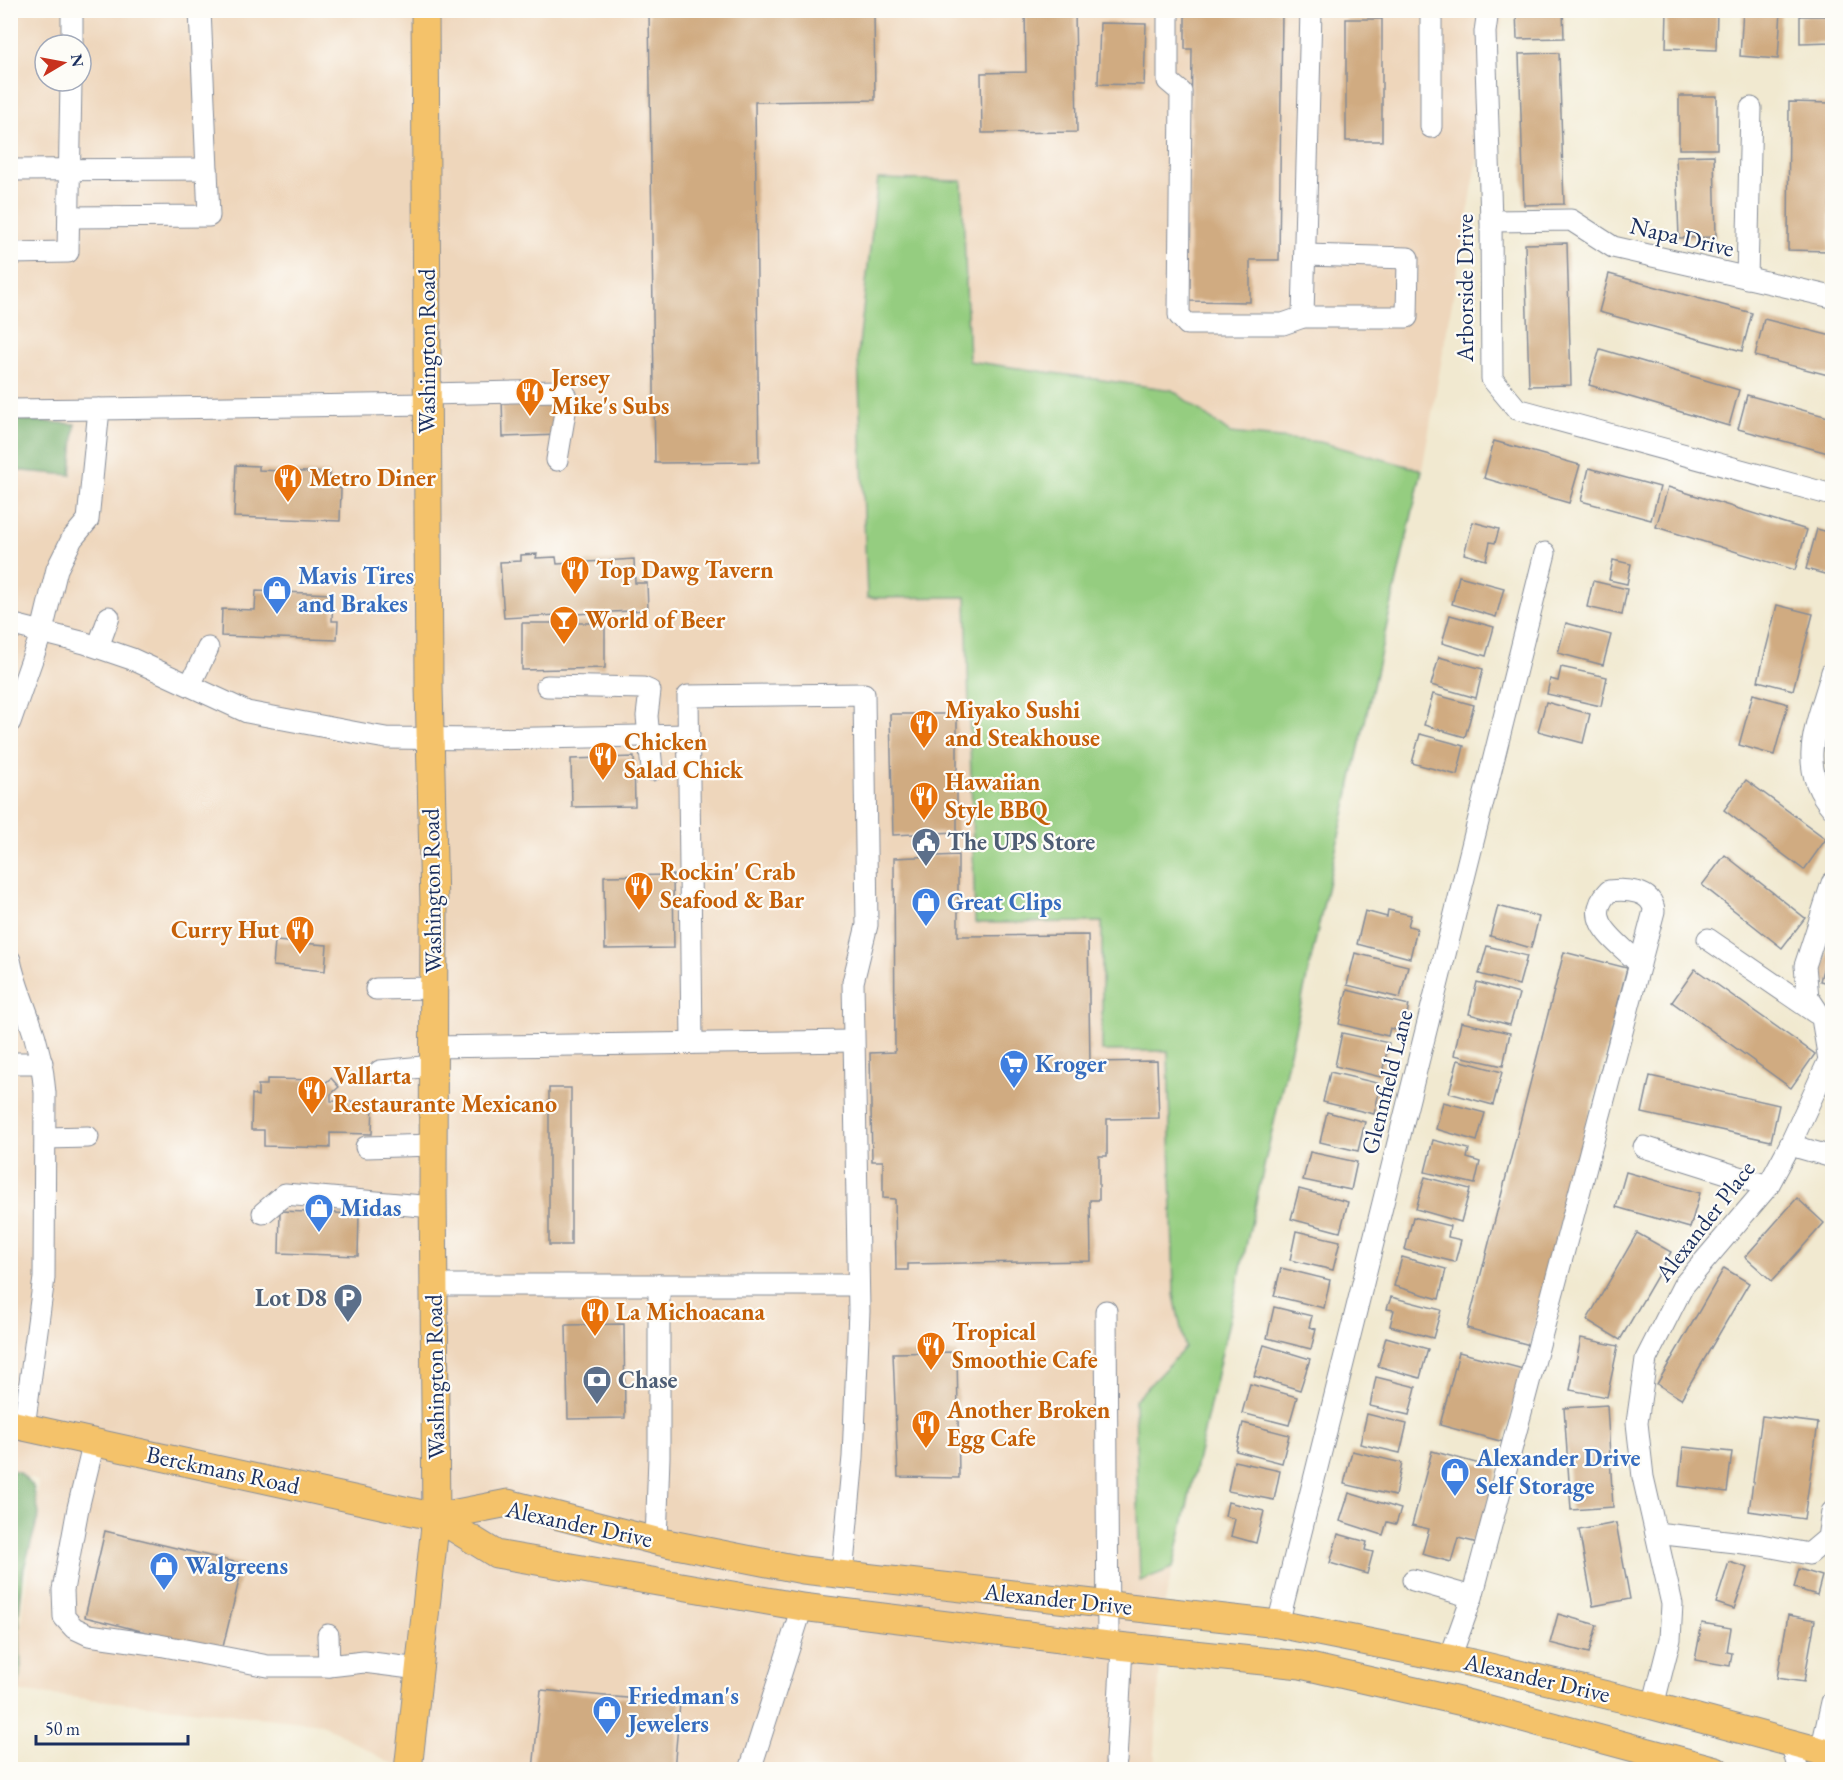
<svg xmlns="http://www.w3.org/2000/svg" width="1843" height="1780" viewBox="0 0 1843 1780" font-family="'EB Garamond',serif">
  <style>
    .built { fill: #eed6bb; fill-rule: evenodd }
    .green { fill: #95cd80; stroke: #587e6f; stroke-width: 1.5 }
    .forest { fill: #78b06e; stroke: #4a7066; stroke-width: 1.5 }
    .building { fill: #d0ab81 }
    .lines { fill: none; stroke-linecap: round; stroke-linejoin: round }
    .minor-casing { stroke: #868c97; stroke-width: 23 }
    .major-casing { stroke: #868c97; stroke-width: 29 }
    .minor { stroke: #fff; stroke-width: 21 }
    .major { stroke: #f4c26a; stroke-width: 27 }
    .labels { text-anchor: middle; stroke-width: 4.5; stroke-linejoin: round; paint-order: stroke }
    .street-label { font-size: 24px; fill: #1b2f5e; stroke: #fdfcf7 }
    .food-label { font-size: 24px; font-weight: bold; fill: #c56008; stroke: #fdfcf7; text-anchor: start }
    .shop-label { font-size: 24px; font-weight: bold; fill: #366cbe; stroke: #fdfcf7; text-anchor: start }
    .service-label { font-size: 24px; font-weight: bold; fill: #4e5e75; stroke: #fdfcf7; text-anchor: start }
  </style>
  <rect width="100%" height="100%" fill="#fdfcf7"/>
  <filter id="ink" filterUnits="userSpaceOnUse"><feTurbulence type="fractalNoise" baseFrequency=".0167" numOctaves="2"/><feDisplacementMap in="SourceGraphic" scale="12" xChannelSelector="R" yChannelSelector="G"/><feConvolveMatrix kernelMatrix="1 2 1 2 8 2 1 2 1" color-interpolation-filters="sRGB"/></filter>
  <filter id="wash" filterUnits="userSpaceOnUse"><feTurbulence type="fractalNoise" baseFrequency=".008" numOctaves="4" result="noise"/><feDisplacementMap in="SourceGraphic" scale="24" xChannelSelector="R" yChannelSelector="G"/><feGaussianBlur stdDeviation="1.35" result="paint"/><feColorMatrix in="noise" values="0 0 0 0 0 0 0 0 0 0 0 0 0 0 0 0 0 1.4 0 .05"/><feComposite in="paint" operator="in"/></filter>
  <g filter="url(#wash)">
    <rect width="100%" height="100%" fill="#f1e9d0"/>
    <path class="built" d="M10 11H1504L1422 470 1163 1611 1154 1769H401L322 1724 14 1691 38 1481 10 1473ZM45 45H81V81H45Z"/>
    <path class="green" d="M878 179 962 181 969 361 1172 390 1230 433 1320 442 1422 470 1173 1568 1140 1581 1135 1400 1185 1348 1174 1295 1168 1051H1102V922L975 923 966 597 867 598 858 354Z"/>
    <g class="forest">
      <path d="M10 419 75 424 71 475 11 470Z"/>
      <path d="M11 1470 19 1472 33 1486 39 1514 24 1569 19 1611 21 1671 11 1739Z"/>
    </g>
    <g id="blocks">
      <g class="building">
        <path d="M649 10H874L875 100 755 102 759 462 655 463Z"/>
        <path d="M1025 10H1075L1077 132 982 133 981 73 1026 72Z"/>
        <path d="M1185 10H1282L1279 260H1250V302L1189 301 1192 49H1185Z"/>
        <path d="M1516 10H1563L1564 38 1517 39Z"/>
        <path d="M1667 10H1717L1716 50 1666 48Z"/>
        <path d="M1743 10H1781L1778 59 1740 56Z"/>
        <path d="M1800 16H1832V42L1800 43Z"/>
        <rect x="1346" y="19" width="36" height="122"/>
        <path d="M1100 23 1146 24 1144 85 1098 84Z"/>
        <path d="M1559 53 1564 204 1524 205 1519 54Z"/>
        <rect x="1679" y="96" width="38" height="53"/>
        <path d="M1789 102 1831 103 1829 251 1788 250Z"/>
        <path d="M1714 155 1716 237 1679 238 1676 156Z"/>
        <path d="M1567 243 1571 385 1529 386 1525 244Z"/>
        <path d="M1609 274 1752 313 1742 351 1599 312Z"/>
        <path d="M1764 319 1832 336V376L1755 356Z"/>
        <path d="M1600 349 1739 390 1729 426 1589 385Z"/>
        <path d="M1747 395 1832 418V454L1738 429Z"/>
        <path d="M557 396 559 435 503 437 502 398Z"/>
        <path d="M1494 441 1580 465 1569 503 1484 478Z"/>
        <path d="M236 465 259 466V470L330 473V482L341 489 340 521 234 517Z"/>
        <path d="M1589 468 1660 487 1651 520 1581 501Z"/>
        <path d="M1668 487 1807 530 1795 570 1656 527Z"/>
        <path d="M1473 522 1499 529 1495 543 1490 542 1486 560 1464 554Z"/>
        <path d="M1817 529 1832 533V576L1806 569Z"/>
        <path d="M537 554 536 558 556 557 557 564 634 559 635 583H647L648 610 504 618 500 562 521 561V555Z"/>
        <path d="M1613 560 1631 564 1627 584 1609 580Z"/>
        <path d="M1459 576 1504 588 1496 617 1452 604Z"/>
        <path d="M1593 581 1627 589 1622 615 1587 607Z"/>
        <path d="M256 591 333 594 332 621H338L337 640 221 636 222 609 255 610Z"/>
        <path d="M1777 605 1813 614 1793 690 1758 681Z"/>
        <path d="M1450 615 1494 627 1486 656 1442 643Z"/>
        <path d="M522 623H605V668L522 670Z"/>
        <path d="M1566 623 1611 635 1603 665 1558 653Z"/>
        <path d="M1439 657 1483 669 1476 698 1431 685Z"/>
        <path d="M1561 667 1607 677 1601 706 1547 694 1550 679 1558 681Z"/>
        <path d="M1433 694 1474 705 1465 737 1424 725Z"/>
        <path d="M1753 694 1788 704 1774 755 1739 745Z"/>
        <path d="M1546 702 1590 714 1583 743 1538 731Z"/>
        <path d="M890 714H957V832L893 835Z"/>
        <path d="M1420 734 1464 746 1457 775 1412 763Z"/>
        <path d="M634 757 635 806 572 807 571 759Z"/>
        <path d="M1746 780 1826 839 1804 870 1724 810Z"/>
        <path d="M958 855V936L1088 935 1090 1062 1157 1061 1159 1118 1107 1119V1156H1099V1200H1090L1091 1261 908 1264V1270H896L895 1199 883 1198V1161H872L870 1053 895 1052 894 858Z"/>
        <path d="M1725 855 1805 918 1782 948 1702 885Z"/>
        <path d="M673 875 674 948 605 949 604 876Z"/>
        <path d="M1498 906 1539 917 1531 948 1490 936Z"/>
        <path d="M1388 910 1411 915 1408 926 1417 928 1410 958 1357 944 1365 911 1387 917Z"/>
        <path d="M275 941 327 945 325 971 273 966Z"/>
        <path d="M1830 943H1832V984L1820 981Z"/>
        <path d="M1487 946 1527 956 1519 985 1479 974Z"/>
        <path d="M1564 952 1627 968 1530 1345 1467 1328Z"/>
        <path d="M1355 953 1408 966 1400 998 1347 985Z"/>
        <path d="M1695 969 1815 1054 1791 1088 1672 1002Z"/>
        <path d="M1477 982 1519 994 1510 1025 1469 1014Z"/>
        <path d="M1347 990 1409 1005 1403 1032 1390 1028 1388 1036 1339 1024Z"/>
        <path d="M1461 1022 1510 1033 1503 1066 1454 1055Z"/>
        <path d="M1342 1033 1389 1043 1381 1077 1335 1066Z"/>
        <path d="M1458 1060 1502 1072 1493 1105 1449 1093Z"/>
        <path d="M1330 1072 1381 1084 1374 1114 1323 1102Z"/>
        <path d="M1650 1076 1779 1105 1771 1141 1642 1113Z"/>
        <path d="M331 1078 339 1087 331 1094V1101L373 1102 372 1134 330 1133V1148L264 1146V1130H251L252 1094 258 1096V1085H267V1079L321 1080 324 1084Z"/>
        <rect x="549" y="1088" width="22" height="157"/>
        <path d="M1443 1102 1485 1113 1477 1141 1436 1129Z"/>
        <path d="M1327 1112 1365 1122 1358 1151 1320 1142Z"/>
        <path d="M1433 1140 1469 1149 1467 1158 1480 1162 1475 1184 1425 1172Z"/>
        <path d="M1310 1152 1357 1162 1351 1190 1303 1180Z"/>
        <path d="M1626 1172 1700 1193 1690 1228 1616 1207Z"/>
        <path d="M1425 1177 1470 1189 1461 1222 1416 1209Z"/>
        <path d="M1299 1189 1348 1202 1340 1232 1291 1219Z"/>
        <path d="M1797 1198 1824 1223 1772 1281 1745 1257Z"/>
        <path d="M280 1211 359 1214 358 1256 279 1253Z"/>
        <path d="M1413 1217 1450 1226 1448 1237 1461 1240 1455 1262 1405 1250Z"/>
        <path d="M1296 1231 1340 1241 1333 1270 1290 1260Z"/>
        <path d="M1637 1233 1671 1252 1620 1340 1587 1320Z"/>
        <path d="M1402 1257 1446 1269 1439 1299 1394 1286Z"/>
        <path d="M1281 1268 1330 1280 1324 1308 1274 1296Z"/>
        <path d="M1724 1268 1749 1283 1681 1399 1657 1384Z"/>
        <path d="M1391 1297 1441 1310 1433 1338 1390 1326 1394 1310 1387 1309Z"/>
        <path d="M1274 1307 1312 1316 1309 1327 1316 1329 1311 1349 1267 1338Z"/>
        <path d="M624 1324 625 1418 568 1419 566 1325Z"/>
        <path d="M1386 1337 1428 1349 1420 1378 1378 1366Z"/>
        <path d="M1581 1338 1618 1346 1607 1397 1570 1390Z"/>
        <path d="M1264 1345 1310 1359 1300 1390 1254 1376Z"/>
        <path d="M957 1352 959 1478 898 1477 893 1353Z"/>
        <path d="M1459 1352 1523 1369 1504 1442 1440 1425Z"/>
        <path d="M1376 1377 1416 1387 1409 1415 1370 1406Z"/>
        <path d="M1250 1384 1297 1397 1289 1425 1242 1413Z"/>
        <path d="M1607 1405 1613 1507 1571 1510 1564 1408Z"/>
        <path d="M1367 1414 1407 1424 1400 1453 1360 1444Z"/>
        <path d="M1762 1416 1818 1423 1804 1519 1749 1511Z"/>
        <path d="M1243 1423 1289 1435 1282 1463 1236 1451Z"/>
        <path d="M1683 1447 1732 1452 1727 1492 1679 1486Z"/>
        <path d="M1352 1451 1402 1463 1395 1496 1344 1484Z"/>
        <path d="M1432 1451 1498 1469 1478 1543 1458 1538 1451 1562 1422 1554 1429 1529 1412 1525Z"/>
        <path d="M1234 1461 1280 1471 1274 1500 1228 1491Z"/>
        <path d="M1349 1493 1401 1509 1396 1524 1387 1522 1383 1535 1340 1521Z"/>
        <path d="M1228 1502 1264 1511 1256 1543 1231 1536 1235 1519 1225 1516Z"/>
        <path d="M1616 1523 1630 1599 1593 1606 1579 1530Z"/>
        <path d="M105 1531 243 1564 222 1651 85 1617Z"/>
        <path d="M1338 1534 1367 1542 1365 1550 1373 1552 1367 1574 1330 1563Z"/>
        <path d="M1729 1562 1748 1568 1734 1609 1716 1603Z"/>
        <path d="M1799 1569 1822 1576 1817 1595 1794 1588Z"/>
        <path d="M1558 1614 1597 1625 1589 1653 1550 1643Z"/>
        <path d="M1788 1615 1815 1620 1804 1682 1777 1678Z"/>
        <path d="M1702 1623 1731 1628 1727 1652 1732 1653 1730 1666 1695 1660Z"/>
        <path d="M541 1690 680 1703 674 1770H533Z"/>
      </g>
    </g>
  </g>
  <g filter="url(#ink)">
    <use href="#blocks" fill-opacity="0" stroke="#868c97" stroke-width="1.5"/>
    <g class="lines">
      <g class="minor-casing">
        <g id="minor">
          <path d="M1168 10V81L1181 92 1179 315 1187 324H1283L1303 317H1407L1408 258 1306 255"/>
          <path d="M1488 10 1485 32 1491 221 1492 379 1517 409 1832 495"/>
          <path d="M72 45V10"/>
          <path d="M1431 127V10"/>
          <path d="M10 170 207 169"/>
          <path d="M69 217 209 216 200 10"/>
          <path d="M1491 221 1571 220 1613 247 1832 297"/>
          <path d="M10 253 68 252 71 81"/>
          <path d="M1747 278 1751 108"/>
          <path d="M1303 317 1311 10"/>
          <path d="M428 394 560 391 564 393 567 400 557 460"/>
          <path d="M10 410 99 409"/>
          <path d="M10 624 85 643 132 659 247 712 363 734 386 738 482 739 689 735"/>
          <path d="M98 647 109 617"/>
          <path d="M1832 672C1819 721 1794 765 1832 808"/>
          <path d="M190 685 208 648"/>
          <path d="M547 686 643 688 650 691 647 716 652 770"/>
          <path d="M10 722 42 631 57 569 72 539 88 520 99 409 428 404"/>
          <path d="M1708 939 1816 1013"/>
          <path d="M10 960C14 981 22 998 29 1019 38 1043 43 1068 45 1093L44 1278 24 1427"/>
          <path d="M376 989 434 988"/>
          <path d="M692 1043 688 696 864 694 867 925 853 982 859 1311 853 1457 842 1575"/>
          <path d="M433 1047 852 1041"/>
          <path d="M10 1063H42"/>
          <path d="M380 1071 433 1066"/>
          <path d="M46 1138 88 1137"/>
          <path d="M1790 1145 1832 1157"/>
          <path d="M366 1147 433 1145"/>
          <path d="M1644 1147 1768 1186"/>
          <path d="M263 1213 285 1194 433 1207"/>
          <path d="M434 1285H659"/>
          <path d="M1106 1311 1108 1645"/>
          <path d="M94 1442 78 1508 63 1590 64 1617 74 1628 89 1635 159 1645 268 1666H329"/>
          <path d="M1656 1533 1761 1545 1809 1554 1828 1538 1832 1512"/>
          <path d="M656 1541 659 1457V1285H858"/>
          <path d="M1413 1580 1472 1597 1450 1658"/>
          <path d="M1472 1597 1654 911C1653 890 1626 889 1609 891 1579 922 1621 943 1640 965"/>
          <path d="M1278 1624 1545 553"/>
          <path d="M328 1635 329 1666 364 1662 419 1669"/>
          <path d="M1653 1706 1670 1639 1672 1604 1643 1477 1637 1423 1646 1359 1683 1286 1768 1186 1790 1145 1829 1060 1822 1018 1808 997 1805 966 1832 883"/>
          <path d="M1791 1743 1799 1770"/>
          <path d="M1821 1751 1832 1702"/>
          <path d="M1116 1761 1122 1647"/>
          <path d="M750 1770 802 1607"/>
        </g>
      </g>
      <g class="major-casing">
        <g id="major">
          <path d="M10 1424 436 1517 496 1554 802 1607 1108 1645 1301 1665 1463 1702 1716 1770"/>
          <path d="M436 1517 508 1503 656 1541 803 1570 1278 1624 1473 1663 1653 1706 1832 1754"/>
          <path d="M408 1770 436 1517 433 1189 434 905 429 686 425 10"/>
        </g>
      </g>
      <use href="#minor" class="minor"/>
      <use href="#major" class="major"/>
    </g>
  </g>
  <defs>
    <g id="restaurant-pin" transform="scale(1.5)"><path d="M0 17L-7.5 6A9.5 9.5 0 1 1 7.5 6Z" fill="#e8710a" stroke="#fdfcf7"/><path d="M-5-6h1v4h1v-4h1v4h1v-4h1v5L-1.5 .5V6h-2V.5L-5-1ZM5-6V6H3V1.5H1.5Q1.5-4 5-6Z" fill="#fff"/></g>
    <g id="shop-pin" transform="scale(1.5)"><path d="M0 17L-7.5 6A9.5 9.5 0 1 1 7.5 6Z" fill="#3f7fe0" stroke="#fdfcf7"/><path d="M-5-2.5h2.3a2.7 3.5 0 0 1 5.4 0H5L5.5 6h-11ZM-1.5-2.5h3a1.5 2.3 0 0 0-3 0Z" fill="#fff"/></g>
    <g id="bar-pin" transform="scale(1.5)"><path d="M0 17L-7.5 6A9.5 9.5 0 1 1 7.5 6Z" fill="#e8710a" stroke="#fdfcf7"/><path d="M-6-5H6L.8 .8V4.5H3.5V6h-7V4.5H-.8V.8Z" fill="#fff"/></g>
    <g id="civic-pin" transform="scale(1.5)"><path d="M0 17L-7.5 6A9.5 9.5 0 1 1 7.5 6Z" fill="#5c6f8a" stroke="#fdfcf7"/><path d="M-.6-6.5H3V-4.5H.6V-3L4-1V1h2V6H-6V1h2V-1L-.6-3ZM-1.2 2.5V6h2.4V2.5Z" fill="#fff"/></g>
    <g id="supermarket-pin" transform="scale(1.5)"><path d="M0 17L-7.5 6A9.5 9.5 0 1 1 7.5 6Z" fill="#3f7fe0" stroke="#fdfcf7"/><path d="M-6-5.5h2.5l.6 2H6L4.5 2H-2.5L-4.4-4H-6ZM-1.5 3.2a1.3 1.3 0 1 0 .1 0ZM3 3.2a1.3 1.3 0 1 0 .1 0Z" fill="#fff"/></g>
    <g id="parking-pin" transform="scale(1.5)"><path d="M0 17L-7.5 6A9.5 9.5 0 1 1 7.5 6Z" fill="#5c6f8a" stroke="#fdfcf7"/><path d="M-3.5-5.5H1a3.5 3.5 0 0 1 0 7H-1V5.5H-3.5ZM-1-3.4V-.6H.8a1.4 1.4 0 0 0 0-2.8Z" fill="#fff"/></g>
    <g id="bank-pin" transform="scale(1.5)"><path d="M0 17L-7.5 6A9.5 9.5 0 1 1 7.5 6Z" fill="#5c6f8a" stroke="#fdfcf7"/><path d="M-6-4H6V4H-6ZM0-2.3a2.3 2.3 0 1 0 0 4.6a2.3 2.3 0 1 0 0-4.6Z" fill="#fff"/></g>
  </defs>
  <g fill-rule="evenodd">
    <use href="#restaurant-pin" x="530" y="392"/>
    <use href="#restaurant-pin" x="288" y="478"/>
    <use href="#restaurant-pin" x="575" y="570"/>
    <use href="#shop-pin" x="277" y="590"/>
    <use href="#bar-pin" x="564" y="620"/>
    <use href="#restaurant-pin" x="924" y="724"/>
    <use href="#restaurant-pin" x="603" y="756"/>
    <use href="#restaurant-pin" x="924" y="796"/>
    <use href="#civic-pin" x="926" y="842"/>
    <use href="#restaurant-pin" x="639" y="886"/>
    <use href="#shop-pin" x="926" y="902"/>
    <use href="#restaurant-pin" x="300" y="930"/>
    <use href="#supermarket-pin" x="1014" y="1064"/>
    <use href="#restaurant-pin" x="312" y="1090"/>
    <use href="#shop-pin" x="319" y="1208"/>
    <use href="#parking-pin" x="348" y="1298"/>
    <use href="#restaurant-pin" x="595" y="1312"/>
    <use href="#restaurant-pin" x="931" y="1346"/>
    <use href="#bank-pin" x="597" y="1380"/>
    <use href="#restaurant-pin" x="926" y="1424"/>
    <use href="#shop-pin" x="1455" y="1472"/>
    <use href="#shop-pin" x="164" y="1566"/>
    <use href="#shop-pin" x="607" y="1710"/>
  </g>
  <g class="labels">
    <g class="street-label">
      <text transform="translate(1682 237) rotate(13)" y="8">Napa Drive</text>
      <text transform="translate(1465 288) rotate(-90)" y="8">Arborside Drive</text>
      <text transform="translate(427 351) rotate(-90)" y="8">Washington Road</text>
      <text transform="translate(432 891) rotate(-91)" y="8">Washington Road</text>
      <text transform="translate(1387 1082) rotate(-76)" y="8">Glennfield Lane</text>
      <text transform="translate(1705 1221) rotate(-52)" y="8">Alexander Place</text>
      <text transform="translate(435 1377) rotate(-91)" y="8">Washington Road</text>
      <text transform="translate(223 1470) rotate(12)" y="8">Berckmans Road</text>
      <text transform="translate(579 1524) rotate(12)" y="8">Alexander Drive</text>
      <text transform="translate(1058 1599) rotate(6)" y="8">Alexander Drive</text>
      <text transform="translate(1537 1678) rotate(13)" y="8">Alexander Drive</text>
    </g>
    <g class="food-label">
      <text x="551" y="386">Jersey<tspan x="551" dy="28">Mike's Subs</tspan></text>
      <text x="309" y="486">Metro Diner</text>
      <text x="596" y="578">Top Dawg Tavern</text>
      <text x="585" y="628">World of Beer</text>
      <text x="945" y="718">Miyako Sushi<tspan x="945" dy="28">and Steakhouse</tspan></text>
      <text x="624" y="750">Chicken<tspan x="624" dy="28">Salad Chick</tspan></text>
      <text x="945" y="790">Hawaiian<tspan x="945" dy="28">Style BBQ</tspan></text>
      <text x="660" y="880">Rockin' Crab<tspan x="660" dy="28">Seafood &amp; Bar</tspan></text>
      <text x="279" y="938" text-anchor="end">Curry Hut</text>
      <text x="333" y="1084">Vallarta<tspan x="333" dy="28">Restaurante Mexicano</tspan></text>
      <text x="616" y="1320">La Michoacana</text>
      <text x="952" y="1340">Tropical<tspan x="952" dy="28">Smoothie Cafe</tspan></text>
      <text x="947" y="1418">Another Broken<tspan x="947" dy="28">Egg Cafe</tspan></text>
    </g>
    <g class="shop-label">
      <text x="298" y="584">Mavis Tires<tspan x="298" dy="28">and Brakes</tspan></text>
      <text x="947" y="910">Great Clips</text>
      <text x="1035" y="1072">Kroger</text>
      <text x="340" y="1216">Midas</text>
      <text x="1476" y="1466">Alexander Drive<tspan x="1476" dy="28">Self Storage</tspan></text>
      <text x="185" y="1574">Walgreens</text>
      <text x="628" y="1704">Friedman's<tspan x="628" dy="28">Jewelers</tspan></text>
    </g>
    <g class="service-label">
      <text x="947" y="850">The UPS Store</text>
      <text x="327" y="1306" text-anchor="end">Lot D8</text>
      <text x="618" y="1388">Chase</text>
    </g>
  </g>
  <rect width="1843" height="1780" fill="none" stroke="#fdfcf7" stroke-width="36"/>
  <g transform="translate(63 63) rotate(80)"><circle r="28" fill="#fdfcf7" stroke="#a3aaba" stroke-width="1.5"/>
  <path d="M0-4.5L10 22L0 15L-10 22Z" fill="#c8321e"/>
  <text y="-9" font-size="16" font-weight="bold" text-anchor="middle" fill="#1b2f5e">N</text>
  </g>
  <path d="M36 1735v9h152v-9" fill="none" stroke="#1b2f5e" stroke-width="3"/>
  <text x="45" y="1735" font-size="18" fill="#1b2f5e" stroke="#fdfcf7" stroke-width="4.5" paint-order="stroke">50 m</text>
</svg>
